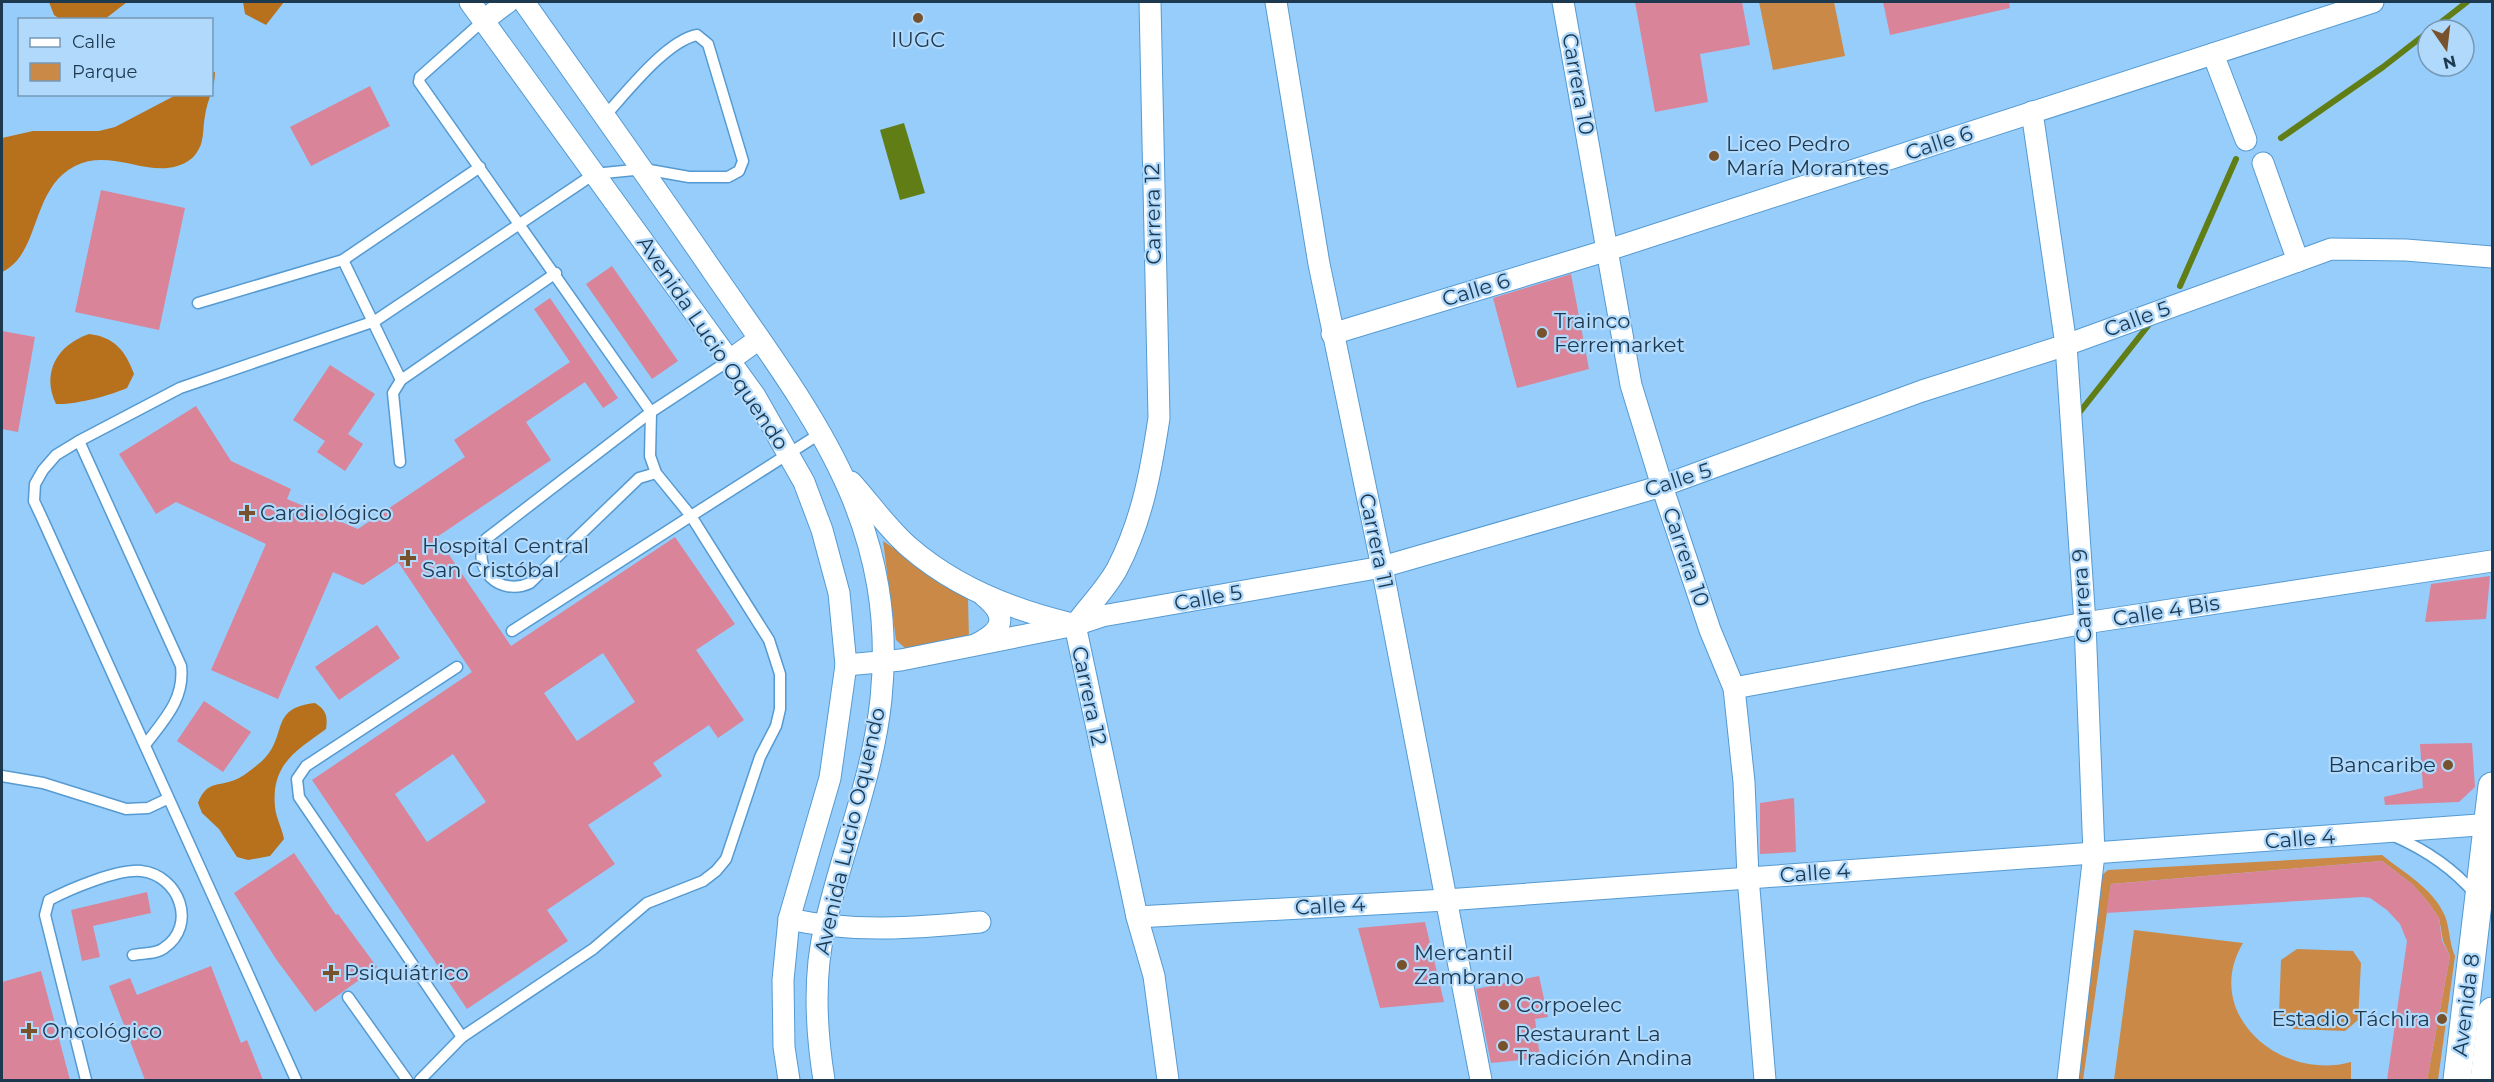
<svg xmlns="http://www.w3.org/2000/svg" width="2494" height="1082" viewBox="0 0 2494 1082" font-family="Montserrat,sans-serif">
  <style>
    .green { fill: #ca8946 }
    .forest { fill: #b7701b }
    .water { fill: #617d16 }
    .lines { fill: none; stroke-linecap: round; stroke-linejoin: round }
    .stream { stroke: #617d16; stroke-width: 6 }
    .building { fill: #da8499; fill-rule: evenodd }
    .service-casing { stroke: #559ad1; stroke-width: 13 }
    .minor-casing { stroke: #559ad1; stroke-width: 23 }
    .tertiary-casing { stroke: #559ad1; stroke-width: 29 }
    .service { stroke: #fff; stroke-width: 10 }
    .minor { stroke: #fff; stroke-width: 21 }
    .tertiary { stroke: #fff; stroke-width: 27 }
    .poi-dot { fill: #77522d; stroke: #b0d9fc; stroke-width: 2 }
    .labels { text-anchor: middle; stroke-width: 4.5; stroke-linejoin: round; paint-order: stroke }
    .poi-label { font-size: 21px; fill: #1c3950; stroke: #b0d9fc; text-anchor: start }
    .street-label { font-size: 21px; fill: #1c3950; stroke: #b0d9fc }
  </style>
  <rect width="100%" height="100%" fill="#96cdfb"/>
  <g class="green">
    <path d="M1759 2H1834L1845 56 1773 70Z"/>
    <path d="M883 541 968 598 969 640 905 648 896 640Z"/>
    <path d="M2382 855C2404 873 2433 888 2445 916 2450 929 2449 943 2455 956L2438 1080H2427L2450 956 2443 941 2439 918 2428 902 2412 884 2382 861 2111 884 2083 1080H2078L2101 876 2108 870Z"/>
    <path d="M2134 930 2243 943C2201 1013 2280 1082 2351 1062V1080H2114Z"/>
    <path d="M2297 949 2353 951 2361 963 2358 1020 2345 1031 2293 1029 2279 1015 2281 960Z"/>
  </g>
  <g class="forest">
    <path d="M49 2H127L105 19H60L54 15Z"/>
    <path d="M243 2H284L266 25 245 14Z"/>
    <path d="M215 72C215 89 207 100 205 116 203 125 204 135 201 144 200 148 195 156 191 159 156 185 114 146 75 166 30 189 41 254 2 272V138L33 131H99L115 127 176 95 212 94V73Z"/>
    <path d="M89 334C114 337 125 350 134 374L127 388C109 396 74 405 56 404 41 373 57 345 89 334Z"/>
    <path d="M315 703C326 710 328 716 326 729 296 751 271 764 275 807 276 818 282 828 284 839L270 856 248 860 237 857 219 829 202 813 198 803C207 779 219 788 239 778 247 774 255 767 262 761 289 736 268 708 315 703Z"/>
  </g>
  <path class="water" d="M904 123 925 193 900 200 880 130Z"/>
  <g class="lines">
    <g class="stream">
      <path d="M2431 30 2467 2"/>
      <path d="M2281 138 2383 67 2428 32"/>
      <path d="M2180 286 2236 159"/>
      <path d="M2079 413 2151 322"/>
    </g>
  </g>
  <g class="building">
    <path d="M1635 2H1742L1750 45 1700 54 1708 102 1655 112Z"/>
    <path d="M1883 2H2009L2010 8 1890 35Z"/>
    <path d="M370 86 390 126 311 166 290 127Z"/>
    <path d="M101 190 185 208 159 330 75 312Z"/>
    <path d="M612 266 678 361 652 379 586 284Z"/>
    <path d="M1571 274 1589 369 1517 388 1493 298Z"/>
    <path d="M550 298 618 398 603 408 585 382 526 422 551 460 437 537 511 646 675 537 735 624 696 650 744 720 718 738 709 725 653 763 662 776 588 825 615 864 547 910 568 941 467 1009 312 780 472 672 398 562 363 585 333 572 278 699 211 670 266 544 176 502 156 514 119 454 196 406 231 461 291 489 287 499 358 529 465 457 454 440 570 362 534 309ZM603 653 635 702 577 741 544 693ZM453 754 486 802 427 842 395 794Z"/>
    <path d="M2 331 35 337 18 432 2 429Z"/>
    <path d="M330 365 375 394 348 434 363 444 345 471 317 452 325 441 293 420Z"/>
    <path d="M2490 576 2486 619 2425 622 2431 584Z"/>
    <path d="M377 625 400 658 339 700 315 667Z"/>
    <path d="M204 701 251 732 223 772 177 741Z"/>
    <path d="M2472 743 2475 787 2459 802 2385 805 2384 797 2423 788 2420 744Z"/>
    <path d="M1794 798 1796 852 1760 854V803Z"/>
    <path d="M294 853 336 915 338 914 377 967 315 1012 276 959 234 893Z"/>
    <path d="M2382 861 2412 884 2428 902 2439 918 2442 941 2450 956 2427 1080H2387L2407 941 2400 924 2387 910 2370 898 2363 897 2106 913 2111 884Z"/>
    <path d="M147 892 151 913 93 926 100 957 82 961 71 910Z"/>
    <path d="M1425 922 1444 1002 1380 1008 1358 928Z"/>
    <path d="M211 966 241 1043 247 1040 263 1080H145L109 986 130 978 137 995Z"/>
    <path d="M41 971 70 1080H2V982Z"/>
    <path d="M1539 976 1548 1017 1535 1019 1540 1058 1491 1063 1476 989Z"/>
  </g>
  <g class="lines">
    <g class="service-casing">
      <g id="service">
        <path d="M484 20 420 77 419 82 651 412 730 360"/>
        <path d="M343 260 401 380"/>
        <path d="M198 303 343 260 480 167"/>
        <path d="M651 412 486 539C470 569 500 597 530 583L639 478 656 473"/>
        <path d="M651 412 650 456 656 473 691 516 821 433"/>
        <path d="M79 441 181 666C185 699 164 720 145 745"/>
        <path d="M400 462 393 393 401 380 556 273"/>
        <path d="M457 667 306 766 297 779 299 797 462 1037"/>
        <path d="M2 776 43 783 126 809 148 808 167 799"/>
        <path d="M2394 836C2426 850 2452 867 2475 894"/>
        <path d="M348 997 407 1080"/>
        <path d="M86 1080 45 915 49 900C70 889 117 869 141 871 179 875 198 925 164 948 157 954 143 953 133 955"/>
        <path d="M296 1080 42 518 34 501 35 484 43 470 56 455 79 441 180 388 375 321 594 174 644 169 689 177H728L739 171 743 161 708 44 697 35C666 41 626 93 604 117"/>
        <path d="M420 1080 462 1037 593 949 647 903 703 881 716 871 726 859 760 757 776 726 780 709V674L769 640 691 516 512 631"/>
      </g>
    </g>
    <g class="minor-casing">
      <g id="minor">
        <path d="M470 2 755 396 804 482 822 530 839 593 846 665 830 778 789 919 783 980 784 1047 789 1080"/>
        <path d="M524 2C588 93 653 184 716 276 811 414 899 520 881 699 873 777 842 850 825 926 813 976 816 1030 824 1080"/>
        <path d="M1150 2 1159 418C1151 471 1142 521 1117 569 1106 589 1088 607 1075 625L1137 917 1154 976 1168 1080"/>
        <path d="M1276 2 1319 264 1382 567 1481 1080"/>
        <path d="M1563 2 1631 385 1662 486 1710 630 1734 688 1744 782 1748 877 1765 1080"/>
        <path d="M484 20 508 2"/>
        <path d="M2213 54 2246 140"/>
        <path d="M2032 112 2066 345 2085 623 2094 854 2068 1080"/>
        <path d="M2263 163 2298 261"/>
        <path d="M1332 334 1608 250 2373 2"/>
        <path d="M730 360 759 339"/>
        <path d="M851 482C870 503 888 529 909 547 955 587 1010 609 1068 623"/>
        <path d="M977 644C1004 630 1008 616 984 596"/>
        <path d="M846 665 901 660 1075 625 1102 616 1382 567 1662 486 1922 391 2066 345 2331 249 2406 250 2492 257"/>
        <path d="M1734 688 2085 623 2492 561"/>
        <path d="M1137 917 1446 900 2492 824"/>
        <path d="M789 919C852 933 916 928 980 922"/>
      </g>
    </g>
    <g class="tertiary-casing">
      <g id="tertiary">
        <path d="M2457 1080 2492 786"/>
        <path d="M2484 1080 2492 1011"/>
      </g>
    </g>
    <use href="#service" class="service"/>
    <use href="#minor" class="minor"/>
    <use href="#tertiary" class="tertiary"/>
  </g>
  <g class="poi-dot">
    <circle cx="918" cy="18" r="6"/>
    <circle cx="1714" cy="156" r="6"/>
    <circle cx="1542" cy="333" r="6"/>
    <path d="M244 504h6v6h6v6h-6v6h-6v-6h-6v-6h6z"/>
    <path d="M405 549h6v6h6v6h-6v6h-6v-6h-6v-6h6z"/>
    <circle cx="2448" cy="765" r="6"/>
    <circle cx="1402" cy="965" r="6"/>
    <path d="M328 964h6v6h6v6h-6v6h-6v-6h-6v-6h6z"/>
    <circle cx="1504" cy="1005" r="6"/>
    <circle cx="2442" cy="1019" r="6"/>
    <path d="M26 1022h6v6h6v6h-6v6h-6v-6h-6v-6h6z"/>
    <circle cx="1503" cy="1046" r="6"/>
  </g>
  <g class="labels">
    <g class="poi-label">
      <text x="918" y="47" text-anchor="middle">IUGC</text>
      <text x="1726" y="151">Liceo Pedro<tspan x="1726" dy="24">María Morantes</tspan></text>
      <text x="1554" y="328">Trainco<tspan x="1554" dy="24">Ferremarket</tspan></text>
      <text x="260" y="520">Cardiológico</text>
      <text x="422" y="553">Hospital Central<tspan x="422" dy="24">San Cristóbal</tspan></text>
      <text x="2436" y="772" text-anchor="end">Bancaribe</text>
      <text x="1414" y="960">Mercantil<tspan x="1414" dy="24">Zambrano</tspan></text>
      <text x="344" y="980">Psiquiátrico</text>
      <text x="1516" y="1012">Corpoelec</text>
      <text x="2430" y="1026" text-anchor="end">Estadio Táchira</text>
      <text x="42" y="1038">Oncológico</text>
      <text x="1515" y="1041">Restaurant La<tspan x="1515" dy="24">Tradición Andina</tspan></text>
    </g>
    <g class="street-label">
      <text transform="translate(1578 84) rotate(80)" y="7">Carrera 10</text>
      <text transform="translate(1939 143) rotate(-18)" y="7">Calle 6</text>
      <text transform="translate(1153 214) rotate(-91)" y="7">Carrera 12</text>
      <text transform="translate(1476 290) rotate(-17)" y="7">Calle 6</text>
      <text transform="translate(2137 319) rotate(-20)" y="7">Calle 5</text>
      <text transform="translate(713 343) rotate(56)" y="7">Avenida Lucio Oquendo</text>
      <text transform="translate(1678 480) rotate(-18)" y="7">Calle 5</text>
      <text transform="translate(1376 541) rotate(78)" y="7">Carrera 11</text>
      <text transform="translate(1686 557) rotate(71)" y="7">Carrera 10</text>
      <text transform="translate(2082 596) rotate(-93)" y="7">Carrera 9</text>
      <text transform="translate(1208 598) rotate(-10)" y="7">Calle 5</text>
      <text transform="translate(2166 611) rotate(-9)" y="7">Calle 4 Bis</text>
      <text transform="translate(1089 696) rotate(78)" y="7">Carrera 12</text>
      <text transform="translate(850 831) rotate(-77)" y="7">Avenida Lucio Oquendo</text>
      <text transform="translate(2300 839) rotate(-4)" y="7">Calle 4</text>
      <text transform="translate(1815 873) rotate(-4)" y="7">Calle 4</text>
      <text transform="translate(1330 906) rotate(-3)" y="7">Calle 4</text>
      <text transform="translate(2466 1005) rotate(-83)" y="7">Avenida 8</text>
    </g>
  </g>
  <rect width="2494" height="1082" fill="none" stroke="#1c3950" stroke-width="6"/>
  <rect x="18" y="18" width="195" height="78" fill="#b0d9fc" stroke="#7599b7" stroke-width="1.5"/>
  <rect x="30" y="38" width="30" height="9" fill="#ffffff" stroke="#7599b7" stroke-width="1.5"/>
  <text x="72" y="48" font-size="18" fill="#1c3950">Calle</text>
  <rect x="30" y="63" width="30" height="18" fill="#ca8946" stroke="#7599b7" stroke-width="1.5"/>
  <text x="72" y="78" font-size="18" fill="#1c3950">Parque</text>
  <g transform="translate(2446 48) rotate(166)"><circle r="28" fill="#b0d9fc" stroke="#7599b7" stroke-width="1.5"/>
  <path d="M0-4.5L10 22L0 15L-10 22Z" fill="#77522d"/>
  <text y="-9" font-size="16" font-weight="bold" text-anchor="middle" fill="#1c3950">N</text>
  </g>
</svg>
